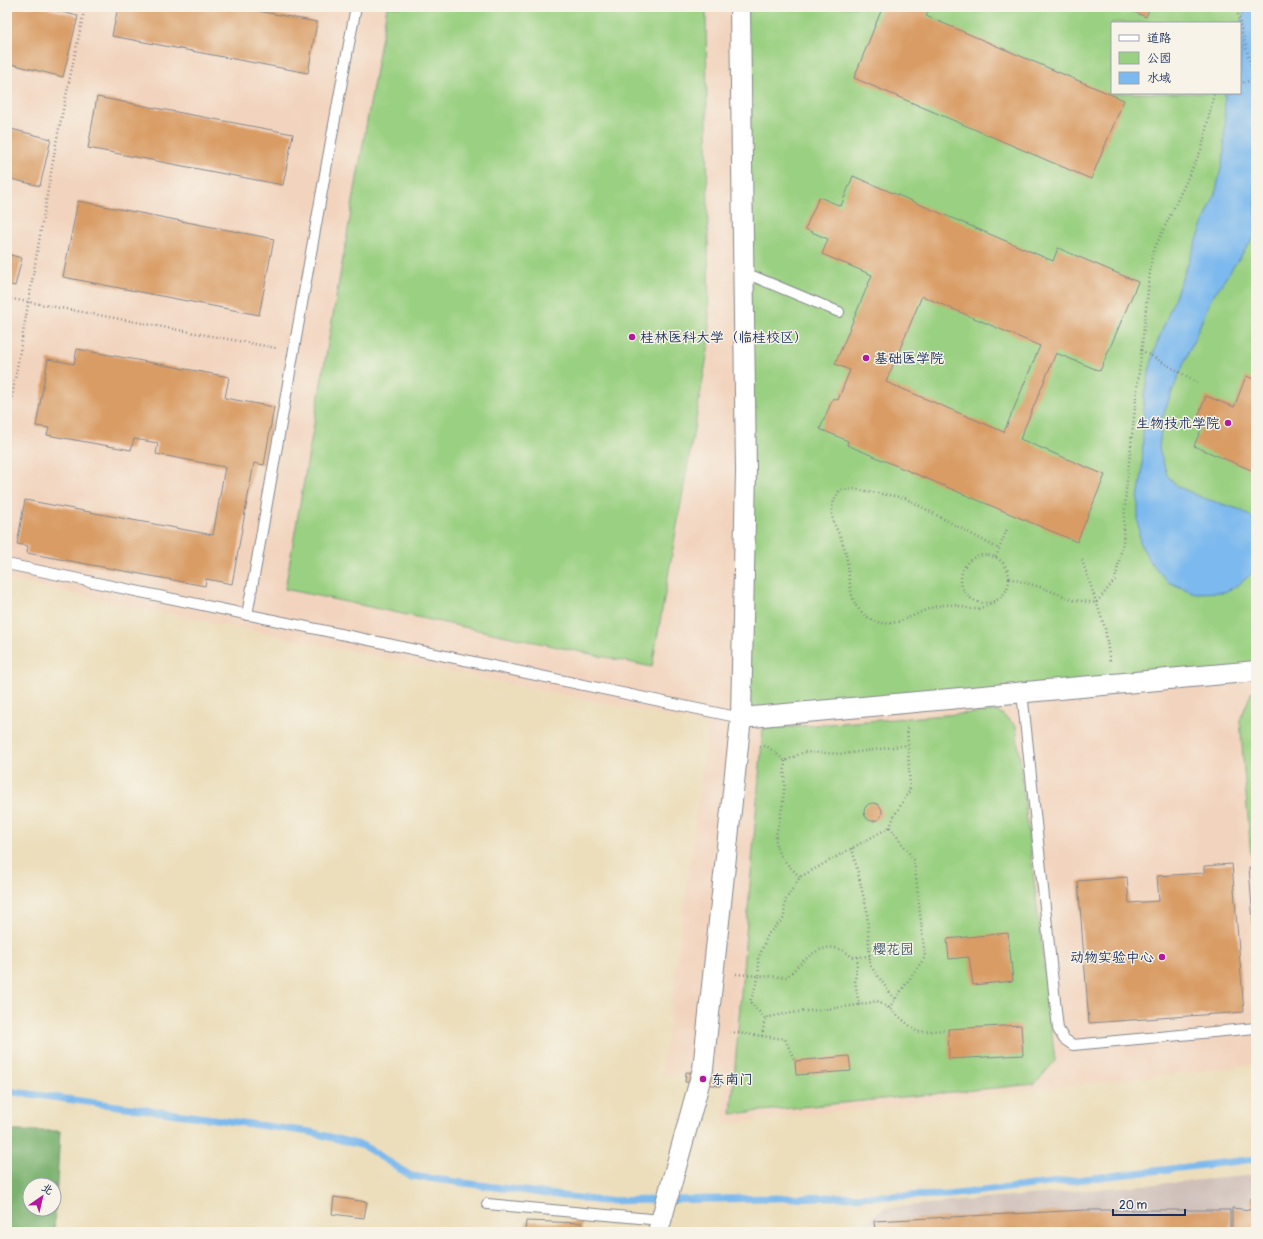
<svg xmlns="http://www.w3.org/2000/svg" width="1263" height="1239" viewBox="0 0 1263 1239" font-family="Pangolin,'LXGW WenKai TC',sans-serif">
  <style>
    .built { fill: #f2d4be; fill-rule: evenodd }
    .industrial { fill: #cfc0ba }
    .green { fill: #9ad081; stroke: #5a8070; fill-rule: evenodd }
    .forest { fill: #7bb26f; stroke: #4b7066; fill-rule: evenodd }
    .water { fill: #7bb9ee; stroke: #4b74a6 }
    .lines { fill: none; stroke-linecap: round; stroke-linejoin: round }
    .stream { stroke: #7bb9ee; stroke-width: 7 }
    .building { fill: #d99c65; fill-rule: evenodd }
    .lane-casing { stroke: #84868c; stroke-width: 12 }
    .street-casing { stroke: #84868c; stroke-width: 22 }
    .path { stroke: #84868c; stroke-width: 2.5; stroke-dasharray: 1 3; stroke-linecap: butt }
    .lane { stroke: #fff; stroke-width: 10 }
    .street { stroke: #fff; stroke-width: 20 }
    .poi-dot { fill: #b5179e; stroke: #f7f3e8; stroke-width: 1.5 }
    .labels { text-anchor: middle; stroke-width: 3; stroke-linejoin: round; paint-order: stroke }
    .poi-label { font-size: 14px; fill: #1b2f5e; stroke: #f7f3e8; text-anchor: start }
    .park-label { font-size: 14px; fill: #3b5767; stroke: #f7f3e8 }
  </style>
  <rect width="100%" height="100%" fill="#f7f3e8"/>
  <filter id="ink" filterUnits="userSpaceOnUse"><feTurbulence type="fractalNoise" baseFrequency=".025" numOctaves="2"/><feDisplacementMap in="SourceGraphic" scale="8" xChannelSelector="R" yChannelSelector="G"/><feConvolveMatrix kernelMatrix="1 2 1 2 8 2 1 2 1" color-interpolation-filters="sRGB"/></filter>
  <filter id="wash" filterUnits="userSpaceOnUse"><feTurbulence type="fractalNoise" baseFrequency=".012" numOctaves="4" result="noise"/><feDisplacementMap in="SourceGraphic" scale="16" xChannelSelector="R" yChannelSelector="G"/><feGaussianBlur stdDeviation="0.9" result="paint"/><feColorMatrix in="noise" values="0 0 0 0 0 0 0 0 0 0 0 0 0 0 0 0 0 1.4 0 .05"/><feComposite in="paint" operator="in"/></filter>
  <g filter="url(#wash)">
    <rect width="100%" height="100%" fill="#ecdebb"/>
    <path class="built" d="M7 7H1256V1065L724 1124 725 1078 662 1074 708 725 7 580ZM1112 23H1240V93H1112Z"/>
    <path class="industrial" d="M1256 1175V1232H854L883 1208Z"/>
    <g class="green">
      <path d="M387 7H706L709 345 652 667 285 589Z"/>
      <path d="M740 7H1256V671L741 718ZM1112 23H1240V93H1112Z"/>
      <path d="M1252 691H1256V856H1251L1240 720Z"/>
      <path d="M998 711 1016 726 1055 1061 1035 1084 731 1114 763 729Z"/>
    </g>
    <path class="forest" d="M7 1131H60L54 1232H7ZM30 1185H54V1209H30Z"/>
    <path class="water" d="M1246 7H1256V234L1211 299 1169 399 1162 419 1159 449 1167 475 1177 486 1203 498 1241 510 1256 520V570L1237 586 1224 592 1195 593 1168 582 1152 564 1140 544 1138 521V499L1142 473 1144 395 1154 351 1216 191 1224 154 1225 93H1240V25Z"/>
    <g class="lines">
      <path class="stream" d="M7 1091 310 1132 364 1146 411 1176 601 1201 947 1195 1256 1159"/>
    </g>
    <g id="blocks">
      <g class="building">
        <path d="M7 7H41L78 16 63 77 7 63Z"/>
        <path d="M118 7H237L317 22 308 73 112 36Z"/>
        <path d="M871 7H930L926 16 1124 100 1091 179 854 78 881 11Z"/>
        <path d="M1122 7H1150L1146 17Z"/>
        <path d="M97 97 293 134 283 185 88 148Z"/>
        <path d="M7 128 51 139 40 186 7 178Z"/>
        <path d="M853 176 1053 261 1058 248 1138 282 1100 371 1056 353 1020 439 1105 475 1077 542 847 445 848 441 820 429 833 398 838 400 850 370 835 364 872 275 822 254 828 239 805 229 819 197 841 206ZM922 296 1040 346 1004 432 886 382Z"/>
        <path d="M78 201 274 239 259 315 63 277Z"/>
        <path d="M7 254 22 258 15 286 7 284Z"/>
        <path d="M77 349 229 377 225 398 274 407 264 465 254 463 232 584 206 579 205 586 27 553 28 546 17 544 25 500 213 535 225 467 156 454 158 443 134 439 131 450 47 435 49 428 36 426 48 359 74 364Z"/>
        <path d="M1246 376 1256 380V472L1194 446 1203 425 1196 422 1206 396 1234 407Z"/>
        <circle cx="873" cy="812" r="9"/>
        <path d="M1232 864 1244 1012 1089 1023 1078 881 1127 877 1129 903 1159 901 1157 876 1204 873V866Z"/>
        <path d="M1256 866V950H1255L1249 867Z"/>
        <path d="M1008 933 1013 981 973 985 969 957 949 959 947 939Z"/>
        <path d="M1021 1025 1023 1055 949 1059 948 1029Z"/>
        <path d="M849 1056 851 1071 796 1075 795 1061Z"/>
        <path d="M686 1072 721 1076 720 1086 685 1082Z"/>
        <path d="M334 1197 367 1202 364 1218 332 1214Z"/>
        <path d="M1250 1198H1256V1232H1232V1208L1251 1210Z"/>
        <path d="M1085 1210H1230V1232H875L874 1221Z"/>
        <path d="M526 1221 582 1223V1232H525Z"/>
      </g>
    </g>
  </g>
  <g filter="url(#ink)">
    <use href="#blocks" fill-opacity="0" stroke="#84868c" stroke-width="1"/>
    <g class="lines">
      <g class="lane-casing">
        <g id="lane">
          <path d="M743 272 839 312"/>
          <path d="M7 564 741 718"/>
          <path d="M247 615C284 412 317 209 356 7"/>
          <path d="M1022 692 1058 1029 1064 1039 1073 1045 1256 1028"/>
          <path d="M487 1204 661 1220"/>
        </g>
      </g>
      <g class="street-casing">
        <g id="street">
          <path d="M741 718 1256 671"/>
          <path d="M658 1232 703 1069 741 718 746 471 740 7"/>
        </g>
      </g>
      <g class="path">
        <path d="M1240 23 1237 12 1254 7"/>
        <path d="M1240 25 1255 80 1240 83"/>
        <path d="M7 298 276 348"/>
        <path d="M1141 350 1197 382"/>
        <path d="M7 425 57 138 85 7"/>
        <circle cx="985" cy="579" r="24"/>
        <path d="M996 557 1007 529"/>
        <path d="M1082 560 1105 628 1110 662"/>
        <path d="M1009 578 1040 587 1074 600 1096 603 1115 580 1123 542 1126 490 1152 254 1202 148 1214 93"/>
        <path d="M994 602C970 617 966 603 944 605 919 607 898 632 872 620 867 618 857 608 855 604 847 584 850 563 843 544 840 533 832 525 832 512 832 503 835 498 840 490L855 489 905 498 999 549"/>
        <path d="M760 746H767L785 761 804 752 844 754 908 745"/>
        <path d="M785 761C784 774 785 788 783 801 777 844 764 842 800 877"/>
        <path d="M852 848 867 911 870 965 895 1000"/>
        <path d="M858 957 855 980 859 1006"/>
        <path d="M736 974 759 976 758 959 768 934 784 918 785 901 800 877 890 827"/>
        <path d="M889 1008 925 957 914 860 890 827 894 816 910 790 907 725"/>
        <path d="M765 1018 750 1002 759 976 787 977C806 958 826 934 852 957L870 956"/>
        <path d="M730 1032 785 1039 794 1059"/>
        <path d="M762 1036 765 1018C802 1009 840 1010 877 1001L889 1008 917 1032 945 1030"/>
      </g>
      <use href="#lane" class="lane"/>
      <use href="#street" class="street"/>
    </g>
  </g>
  <g class="poi-dot">
    <circle cx="632" cy="337" r="4"/>
    <circle cx="866" cy="358" r="4"/>
    <circle cx="1228" cy="423" r="4"/>
    <circle cx="1162" cy="957" r="4"/>
    <circle cx="703" cy="1079" r="4"/>
  </g>
  <g class="labels">
    <g class="poi-label">
      <text x="640" y="342">桂林医科大学（临桂校区）</text>
      <text x="874" y="363">基础医学院</text>
      <text x="1220" y="428" text-anchor="end">生物技术学院</text>
      <text x="1154" y="962" text-anchor="end">动物实验中心</text>
      <text x="711" y="1084">东南门</text>
    </g>
    <g class="park-label">
      <text x="893" y="954">樱花园</text>
    </g>
  </g>
  <rect width="1263" height="1239" fill="none" stroke="#f7f3e8" stroke-width="24"/>
  <rect x="1111" y="22" width="130" height="72" fill="#f7f3e8" stroke="#9fa5b1"/>
  <rect x="1119" y="35" width="20" height="6" fill="#ffffff" stroke="#9fa5b1"/>
  <text x="1147" y="42" font-size="12" fill="#1b2f5e">道路</text>
  <rect x="1119" y="52" width="20" height="12" fill="#9ad081" stroke="#9fa5b1"/>
  <text x="1147" y="62" font-size="12" fill="#1b2f5e">公园</text>
  <rect x="1119" y="72" width="20" height="12" fill="#7bb9ee" stroke="#9fa5b1"/>
  <text x="1147" y="82" font-size="12" fill="#1b2f5e">水域</text>
  <g transform="translate(42 1197) rotate(34)"><circle r="19" fill="#f7f3e8" stroke="#9fa5b1"/>
  <path d="M0-3L7 15L0 10L-7 15Z" fill="#b5179e"/>
  <text y="-6" font-size="11" font-weight="bold" text-anchor="middle" fill="#1b2f5e">北</text>
  </g>
  <path d="M1113 1209v6h72v-6" fill="none" stroke="#1b2f5e" stroke-width="2"/>
  <text x="1119" y="1209" font-size="12" fill="#1b2f5e" stroke="#f7f3e8" stroke-width="3" paint-order="stroke">20 m</text>
</svg>
